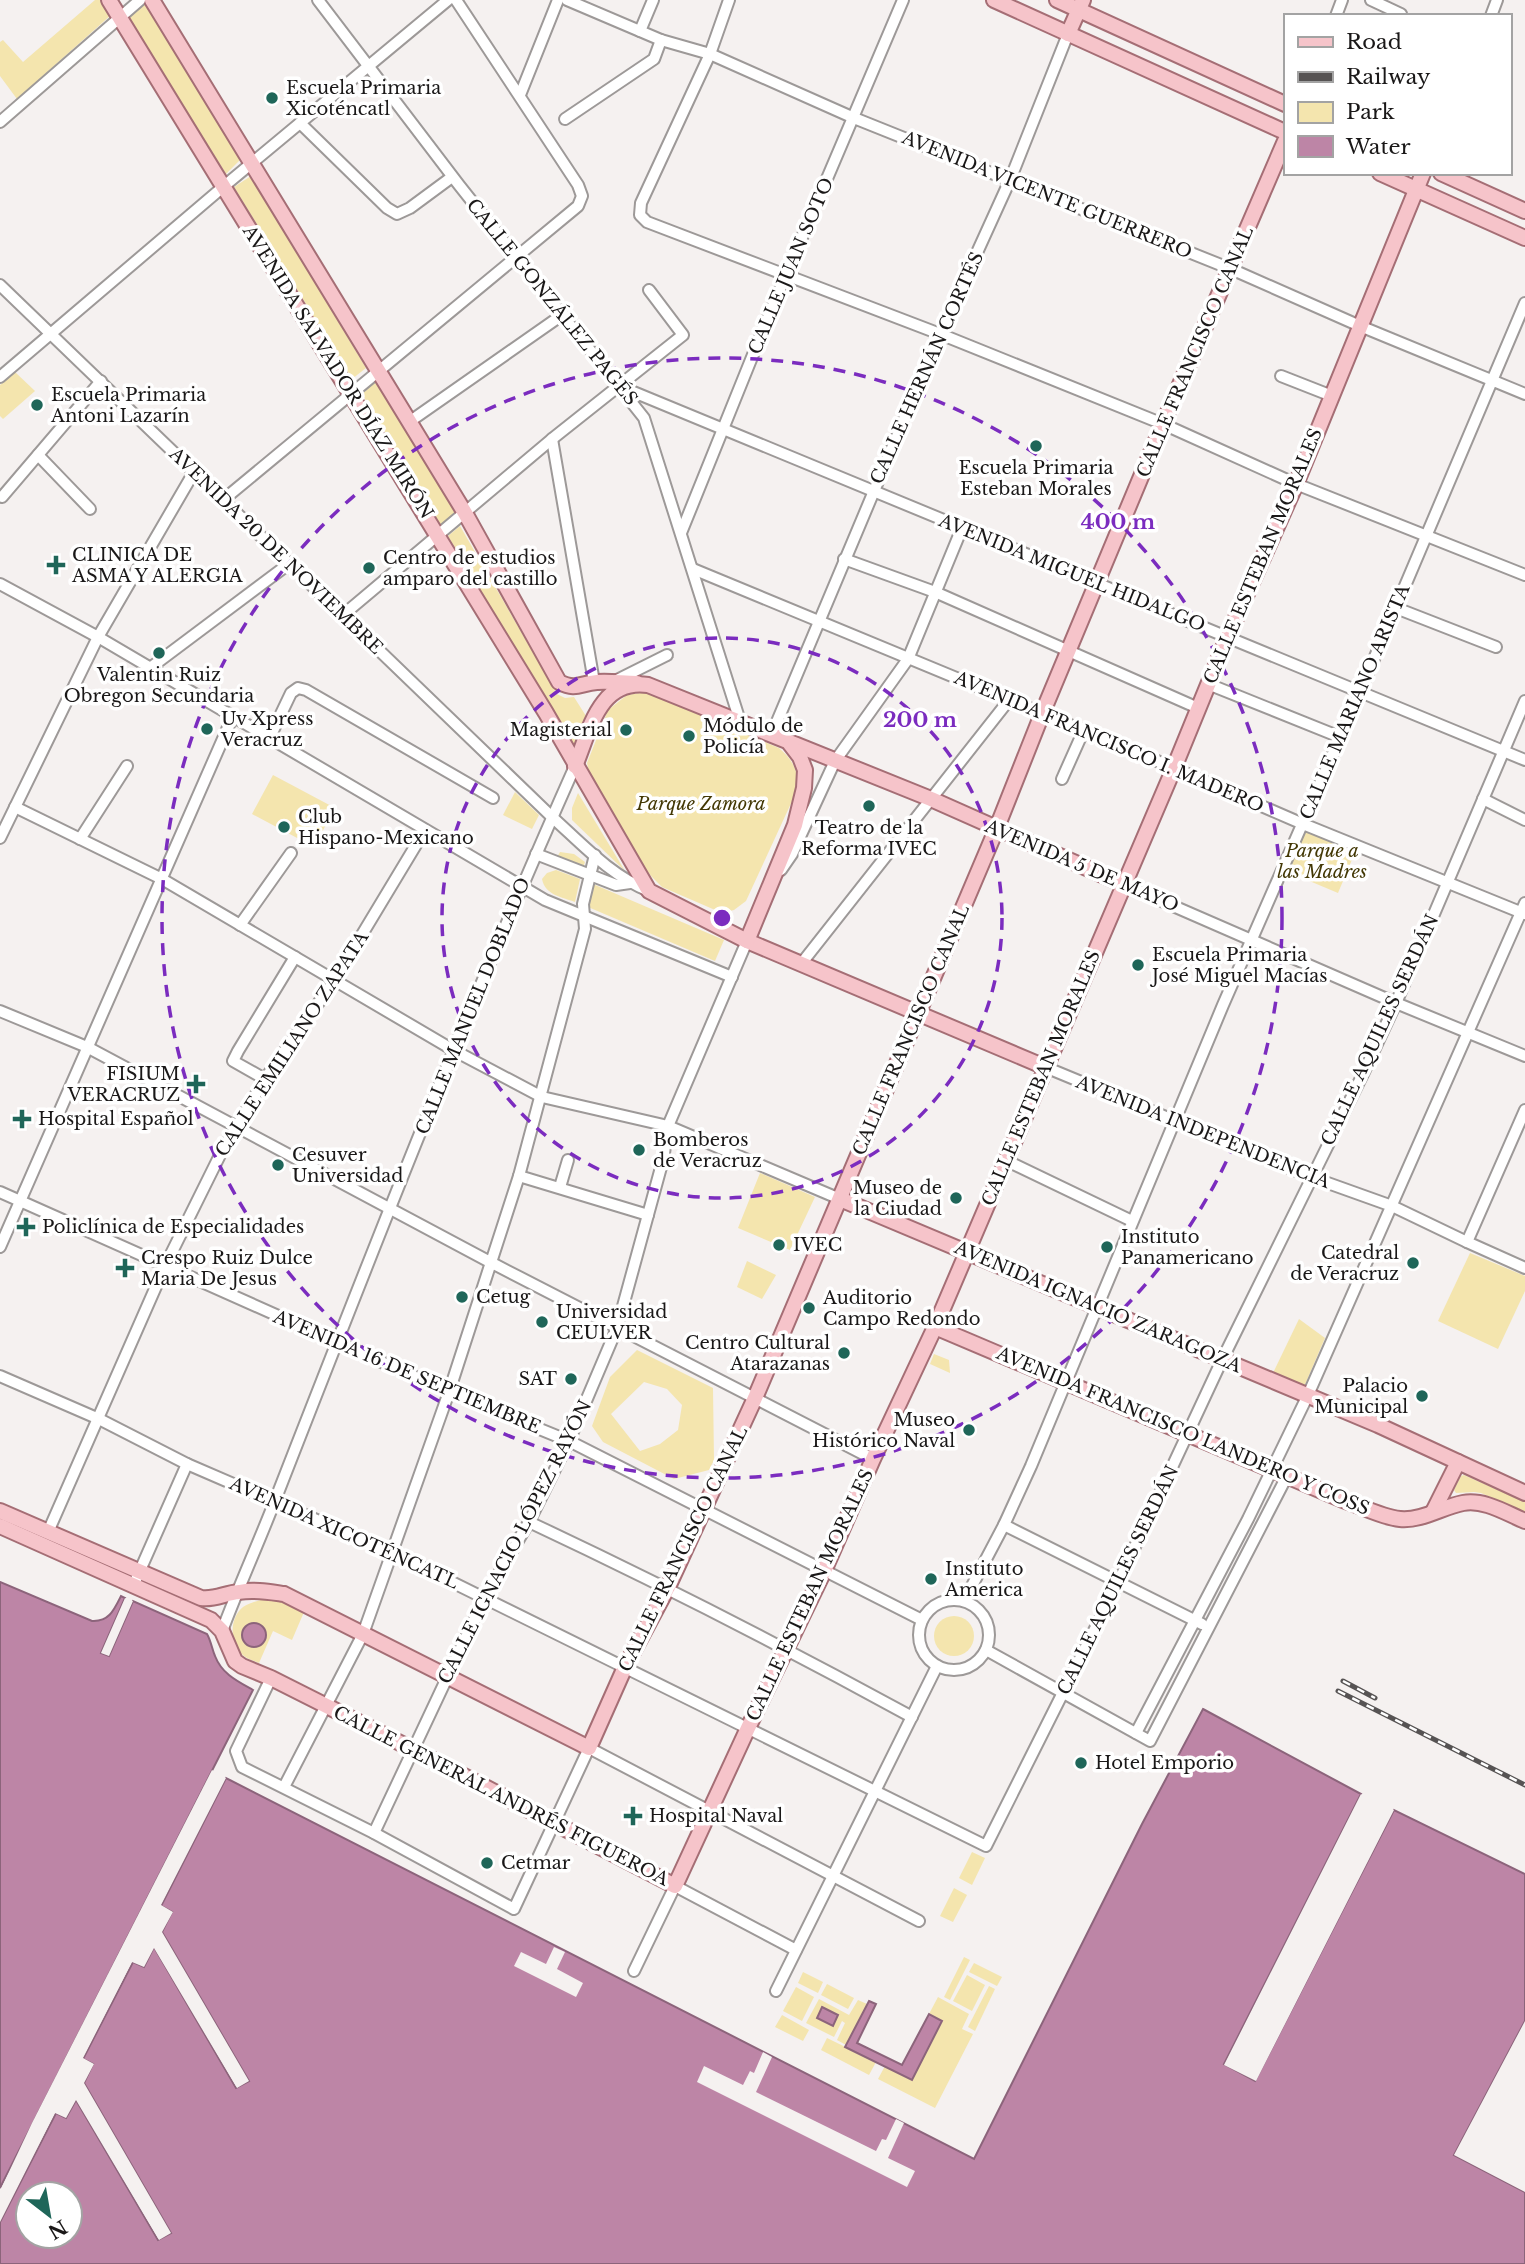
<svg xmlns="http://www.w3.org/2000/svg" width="1525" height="2264" viewBox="0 0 1525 2264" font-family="'Libre Baskerville',serif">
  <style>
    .green { fill: #f4e5ae; fill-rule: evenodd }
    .water { fill: #bd85a6; stroke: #8c647b; stroke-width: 2; fill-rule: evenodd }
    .pier { fill: #f5f1f0 }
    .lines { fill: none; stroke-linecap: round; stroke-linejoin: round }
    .minor-casing { stroke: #9d9998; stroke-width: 14 }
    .major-casing { stroke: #a56e75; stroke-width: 18 }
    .minor { stroke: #fff; stroke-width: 10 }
    .major { stroke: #f6c4ca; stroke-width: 14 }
    .rail-casing { stroke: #565353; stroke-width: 5 }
    .rail { stroke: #fff; stroke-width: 2.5; stroke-dasharray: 8; stroke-linecap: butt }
    .ring { fill: none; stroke: #7b2cbf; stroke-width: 3.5; stroke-dasharray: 12 9 }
    .poi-dot { fill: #1f6659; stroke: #fff; stroke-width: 2.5 }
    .labels { text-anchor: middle; stroke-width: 7; stroke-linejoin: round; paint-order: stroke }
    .poi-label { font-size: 18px; fill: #1a1818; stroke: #fff; text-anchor: start }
    .street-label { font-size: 18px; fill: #1a1818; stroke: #fff }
    .park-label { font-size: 18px; font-style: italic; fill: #433805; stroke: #fff }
    .centre { fill: #7b2cbf; stroke: #fff; stroke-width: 3.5 }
    .ring-label { font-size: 21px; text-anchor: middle; font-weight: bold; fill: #7b2cbf; stroke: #fff; stroke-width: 7; stroke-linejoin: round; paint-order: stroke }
  </style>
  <rect width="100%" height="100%" fill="#f5f1f0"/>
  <g class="green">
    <path d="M95 0H101L111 15 17 99 0 76V42L3 40 23 62Z"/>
    <path d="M148 2 240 160 226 174 128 17Z"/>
    <path d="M251 176 366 368 352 379 234 187Z"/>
    <path d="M15 372 35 391 3 419 0 416V385Z"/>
    <path d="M378 380 455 513 442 527 362 394Z"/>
    <path d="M460 526 557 694 565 698 574 697 586 716 574 748 448 536Z"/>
    <path d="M646 692 779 748C792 759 797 769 799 786L746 901 734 910 722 913 662 887 651 876 638 859 591 782 587 763 608 710 627 695Z"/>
    <path d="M273 775 335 808 314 847 252 814Z"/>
    <path d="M515 792 539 815 532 829 503 815Z"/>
    <path d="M578 793 625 871 572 820V808Z"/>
    <path d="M1305 830 1356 850 1338 893 1288 872Z"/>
    <path d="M560 852 574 854 585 862 583 868 557 857Z"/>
    <path d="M556 870 580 879 575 902C562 897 545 895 542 879L547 873Z"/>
    <path d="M593 884 724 940 715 961 588 907Z"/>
    <path d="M760 1173 815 1197 790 1250 738 1228Z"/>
    <path d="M1470 1253 1525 1276V1291L1498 1349 1438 1321Z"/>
    <path d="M747 1261 776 1275 762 1299 737 1287Z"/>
    <path d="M1299 1319 1325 1338 1304 1387 1273 1373Z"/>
    <path d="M637 1350 713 1388 714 1460 709 1470 674 1479 603 1442 592 1426 610 1377ZM644 1382 667 1389 682 1405 678 1430 660 1444 640 1451 611 1414Z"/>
    <path d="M934 1354 949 1360 950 1373 930 1364Z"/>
    <path d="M1464 1475 1525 1502V1512L1481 1493 1474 1492 1456 1493 1454 1490 1461 1476Z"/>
    <path d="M264 1599 279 1601 304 1612 292 1640 273 1631 259 1663C254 1661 248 1659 244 1656 229 1645 229 1618 243 1607 249 1603 257 1601 264 1599Z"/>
    <circle cx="954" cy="1636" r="20"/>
    <path d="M972 1852 985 1858 972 1885 959 1878Z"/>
    <path d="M954 1888 967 1895 953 1922 940 1916Z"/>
    <path d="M964 1957 970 1960 950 2000 944 1997Z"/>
    <path d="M974 1963 1002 1977 997 1986 969 1972Z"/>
    <path d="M803 1972 823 1982 818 1993 798 1983Z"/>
    <path d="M967 1975 985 1985 972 2011 953 2001Z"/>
    <path d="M827 1984 854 1998 848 2009 821 1995Z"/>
    <path d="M989 1986 995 1989 975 2031 968 2027Z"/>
    <path d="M796 1987 814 1997 802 2021 783 2011Z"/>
    <path d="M938 1997 969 2014 962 2029 973 2034 935 2108 878 2079 885 2066 912 2080 942 2021 929 2014Z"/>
    <path d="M819 1999 849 2015 858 2000 867 2004 846 2045 837 2040 845 2023 842 2021 834 2037 806 2023Z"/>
    <path d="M782 2015 809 2030 803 2041 775 2027Z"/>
    <path d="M827 2038 876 2062 869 2075 821 2050Z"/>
  </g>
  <g class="water">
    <path d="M0 1582 92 1621C109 1622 114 1610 121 1596L125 1598 101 1653 109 1656 133 1601 207 1634C211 1641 212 1649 215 1656 222 1674 237 1681 253 1690L0 2188Z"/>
    <circle cx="254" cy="1635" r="12"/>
    <path d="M1203 1709 1361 1794 1224 2064 1255 2081 1394 1810 1525 1874V2021L1454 2155 1525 2192V2264H0V2222L56 2113 66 2118 76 2100 158 2240 171 2233 84 2083 93 2064 83 2059 133 1962 144 1967 154 1947 236 2088 249 2081 162 1932 172 1912 161 1906 226 1778 974 2159 1142 1824ZM28 2194H70V2236H28Z"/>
    <path d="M869 2001 876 2004 857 2043 902 2065 929 2014 942 2021 912 2080 845 2047Z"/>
    <path d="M822 2007 838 2015 833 2026 817 2018Z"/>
  </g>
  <g class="pier">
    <path d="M125 1598 128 1599 106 1651H107L130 1600 133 1601 109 1656 101 1653Z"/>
    <path d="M212 1770 215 1772 3 2189 0 2191 32 2123Z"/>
    <path d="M223 1776 226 1778 161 1905 173 1912 162 1932 249 2081 237 2088 154 1948 144 1967 132 1962 83 2058 94 2064 84 2083 171 2233 159 2240 76 2100 66 2118 55 2113 0 2222V2214L53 2111 56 2109 65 2114 73 2098 76 2096 160 2236 166 2232 81 2083 89 2066 80 2061V2057L130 1960 133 1958 142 1962 152 1944 157 1945 238 2083 244 2079 159 1932 168 1913 159 1908 158 1904Z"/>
    <path d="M1361 1794 1364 1796 1228 2063 1254 2077 1391 1808 1394 1810 1256 2081 1224 2065Z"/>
    <path d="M554 1947 565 1952 557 1969 583 1983 576 1997 514 1966 521 1952 546 1964Z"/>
    <path d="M1525 2021V2028L1459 2154 1525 2188V2192L1454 2155Z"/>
    <path d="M763 2052 772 2057 756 2092 876 2151 882 2139 886 2140 896 2119 904 2123 888 2158 915 2171 907 2187 697 2082 704 2066 743 2085 750 2071 754 2073Z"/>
  </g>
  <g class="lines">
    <g class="minor-casing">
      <g id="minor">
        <path d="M318 0 459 185 644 418 740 721"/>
        <path d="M567 0 661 40 710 54 854 118 1231 269 1360 326 1525 394"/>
        <path d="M729 0 710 54 641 203 640 215 647 222 940 334 1163 424 1296 484 1525 575"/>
        <path d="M1371 0 1401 14"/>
        <path d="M1336 16 1342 0"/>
        <path d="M1491 16 1497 0"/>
        <path d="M640 31 653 0"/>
        <path d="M520 95 558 0"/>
        <path d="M565 119 654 59 661 40"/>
        <path d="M0 122 140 0"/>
        <path d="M300 123 387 208 397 214 410 208 452 177"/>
        <path d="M0 285 552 817C582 844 611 876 649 891"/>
        <path d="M1281 376 1332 396"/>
        <path d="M0 377 223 187 448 0"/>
        <path d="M619 386 1525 760"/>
        <path d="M409 422 562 315"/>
        <path d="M552 439 594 682"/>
        <path d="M38 455 90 509"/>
        <path d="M2 497 101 381"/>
        <path d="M223 500 578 206 582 196 578 185 456 0"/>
        <path d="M681 533 769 315 903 0"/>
        <path d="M844 559 935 592 1198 708"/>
        <path d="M693 569 1174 768 1303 824 1525 914"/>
        <path d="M0 584 98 637 545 900 732 977"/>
        <path d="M1396 608 1496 647"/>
        <path d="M343 615 552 439 683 335 649 290"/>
        <path d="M150 668 290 563"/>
        <path d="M613 682 667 655"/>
        <path d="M1208 684 1340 737"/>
        <path d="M771 736 940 334 1010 180 1068 34"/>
        <path d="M270 737 291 693 298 688 306 690 493 798"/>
        <path d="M1062 779 1083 732"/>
        <path d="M1483 799 1525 820"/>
        <path d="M15 807 162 879 455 1051 542 1097 668 1126 840 1199"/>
        <path d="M0 838 98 637 194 472"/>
        <path d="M80 839 127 766"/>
        <path d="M536 854 616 885 630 883"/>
        <path d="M781 870 792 854 835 761 908 659 962 528"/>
        <path d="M1125 885 1396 1003 1525 1056"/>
        <path d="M240 925 291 853"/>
        <path d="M801 964 1009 700"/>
        <path d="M0 1011 87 1047 490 1262 873 1459"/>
        <path d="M1045 1067 1311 1177 1392 1206 1467 1242 1525 1268"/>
        <path d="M265 1079 233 1061 238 1051 295 957"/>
        <path d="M1007 1161 1132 1221"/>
        <path d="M519 1176 648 1215"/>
        <path d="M560 1187 568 1160"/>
        <path d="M0 1192 449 1392 569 1441 922 1620"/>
        <path d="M1467 1242 1525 1110"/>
        <path d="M0 1247 233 716"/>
        <path d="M0 1376 99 1419 187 1464 391 1552 986 1846 1118 1583 1222 1360 1363 1074 1396 1003 1525 701"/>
        <path d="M529 1522C659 1583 786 1648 912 1717"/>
        <path d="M1004 1525 1202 1624"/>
        <path d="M48 1532 165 1266 221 1153 265 1079 334 981 425 830"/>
        <path d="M134 1584 187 1464"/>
        <circle cx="954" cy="1635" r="35"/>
        <path d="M964 1601 1004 1525 1031 1466 1223 1005 1360 692 1525 303"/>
        <path d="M222 1631C239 1586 259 1542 276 1498 372 1252 468 1006 575 766"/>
        <path d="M986 1650 1150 1741 1287 1476"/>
        <path d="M271 1678 236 1751 242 1767 374 1833 514 1909 589 1748 919 1921"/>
        <path d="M1136 1733 1248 1519 1308 1395 1525 903"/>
        <path d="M284 1787 363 1634 449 1392 519 1176 585 929 583 904 595 855"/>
        <path d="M374 1833 485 1597 529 1522 569 1441 617 1328 663 1160 668 1126 747 941"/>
        <path d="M634 1971 675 1886 796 1950"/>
        <path d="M776 1991 937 1666"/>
      </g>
    </g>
    <g class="major-casing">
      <g id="major">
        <path d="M109 0 546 713 649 891 747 941 1045 1067"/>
        <path d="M152 0 465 513 559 682C577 691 580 683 597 682 610 681 623 683 637 683"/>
        <path d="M994 0 1285 132"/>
        <path d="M1057 0 1285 104"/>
        <path d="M1068 34 1083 0"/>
        <path d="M1380 173 1525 238"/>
        <path d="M1441 173 1525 211"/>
        <path d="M575 766C590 730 599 678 648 685L931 799 1125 885"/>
        <path d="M747 941 795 825 804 788 805 770 800 757 790 744"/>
        <path d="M840 1199 1378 1425 1525 1493"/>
        <path d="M935 1327 1343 1500C1361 1506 1381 1517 1400 1519 1422 1521 1442 1507 1463 1503 1484 1499 1506 1513 1525 1521"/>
        <path d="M0 1511 201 1598C215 1600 225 1593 239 1592 254 1589 270 1592 284 1594L589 1748 625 1667 668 1587 755 1398 996 830 1042 714 1163 424 1285 141"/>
        <path d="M1433 1512 1458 1462"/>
        <path d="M0 1526 211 1620 222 1631 235 1661 242 1666 271 1678 414 1750 675 1886 748 1728 824 1571 873 1459 935 1327 1174 768 1228 636 1296 484 1423 173"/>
      </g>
    </g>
    <use href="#minor" class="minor"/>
    <use href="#major" class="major"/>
    <g class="rail-casing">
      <g id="rail">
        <path d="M1343 1681 1375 1698"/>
        <path d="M1338 1691 1525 1785"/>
      </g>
    </g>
    <use href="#rail" class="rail"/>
  </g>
  <g class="ring">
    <circle cx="722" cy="918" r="280"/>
    <circle cx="722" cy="918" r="560"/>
  </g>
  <g class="poi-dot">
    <circle cx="272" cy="98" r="7"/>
    <circle cx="37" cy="405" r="7"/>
    <circle cx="1036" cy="446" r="7"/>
    <path d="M52.5 554.5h7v7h7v7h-7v7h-7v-7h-7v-7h7z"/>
    <circle cx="369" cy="568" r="7"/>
    <circle cx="159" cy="653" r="7"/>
    <circle cx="207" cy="729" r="7"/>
    <circle cx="626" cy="730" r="7"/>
    <circle cx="689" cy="736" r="7"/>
    <circle cx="869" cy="806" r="7"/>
    <circle cx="284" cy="827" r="7"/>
    <circle cx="1138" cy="965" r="7"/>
    <path d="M192.5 1073.5h7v7h7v7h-7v7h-7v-7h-7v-7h7z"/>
    <path d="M18.5 1108.5h7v7h7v7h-7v7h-7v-7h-7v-7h7z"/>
    <circle cx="639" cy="1150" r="7"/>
    <circle cx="278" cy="1165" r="7"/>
    <circle cx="956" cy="1198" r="7"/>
    <path d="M22.5 1216.5h7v7h7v7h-7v7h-7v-7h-7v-7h7z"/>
    <circle cx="779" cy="1245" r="7"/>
    <circle cx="1107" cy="1247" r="7"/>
    <circle cx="1413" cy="1263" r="7"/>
    <path d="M121.5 1257.5h7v7h7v7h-7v7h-7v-7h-7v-7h7z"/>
    <circle cx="462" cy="1297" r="7"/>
    <circle cx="809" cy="1308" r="7"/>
    <circle cx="542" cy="1322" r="7"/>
    <circle cx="844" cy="1353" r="7"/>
    <circle cx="571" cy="1379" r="7"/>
    <circle cx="1422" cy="1396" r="7"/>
    <circle cx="969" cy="1430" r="7"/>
    <circle cx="931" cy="1579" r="7"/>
    <circle cx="1081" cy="1763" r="7"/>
    <path d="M629.5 1805.5h7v7h7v7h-7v7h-7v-7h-7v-7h7z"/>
    <circle cx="487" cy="1863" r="7"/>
  </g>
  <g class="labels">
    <g class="poi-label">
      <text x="286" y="94">Escuela Primaria<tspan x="286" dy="21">Xicoténcatl</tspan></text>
      <text x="51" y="401">Escuela Primaria<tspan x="51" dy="21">Antoni Lazarín</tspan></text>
      <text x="1036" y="474" text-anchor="middle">Escuela Primaria<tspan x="1036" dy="21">Esteban Morales</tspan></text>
      <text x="72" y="561">CLINICA DE<tspan x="72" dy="21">ASMA Y ALERGIA</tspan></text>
      <text x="383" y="564">Centro de estudios<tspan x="383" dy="21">amparo del castillo</tspan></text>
      <text x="159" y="681" text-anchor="middle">Valentin Ruiz<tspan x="159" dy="21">Obregon Secundaria</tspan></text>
      <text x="221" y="725">Uv Xpress<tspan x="221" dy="21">Veracruz</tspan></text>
      <text x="703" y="732">Módulo de<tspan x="703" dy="21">Policía</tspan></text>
      <text x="612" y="736" text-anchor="end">Magisterial</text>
      <text x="298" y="823">Club<tspan x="298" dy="21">Hispano-Mexicano</tspan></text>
      <text x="869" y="834" text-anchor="middle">Teatro de la<tspan x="869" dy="21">Reforma IVEC</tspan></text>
      <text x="1152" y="961">Escuela Primaria<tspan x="1152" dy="21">José Miguel Macías</tspan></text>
      <text x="180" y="1080" text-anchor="end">FISIUM<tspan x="180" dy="21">VERACRUZ</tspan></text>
      <text x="38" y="1125">Hospital Español</text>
      <text x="653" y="1146">Bomberos<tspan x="653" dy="21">de Veracruz</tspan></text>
      <text x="292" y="1161">Cesuver<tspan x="292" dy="21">Universidad</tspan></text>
      <text x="942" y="1194" text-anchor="end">Museo de<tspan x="942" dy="21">la Ciudad</tspan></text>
      <text x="42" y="1233">Policlínica de Especialidades</text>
      <text x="1121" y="1243">Instituto<tspan x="1121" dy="21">Panamericano</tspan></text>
      <text x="793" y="1251">IVEC</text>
      <text x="1399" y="1259" text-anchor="end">Catedral<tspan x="1399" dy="21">de Veracruz</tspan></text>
      <text x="141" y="1264">Crespo Ruiz Dulce<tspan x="141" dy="21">Maria De Jesus</tspan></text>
      <text x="476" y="1303">Cetug</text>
      <text x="823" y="1304">Auditorio<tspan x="823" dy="21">Campo Redondo</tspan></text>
      <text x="556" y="1318">Universidad<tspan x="556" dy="21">CEULVER</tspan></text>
      <text x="830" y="1349" text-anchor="end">Centro Cultural<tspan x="830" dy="21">Atarazanas</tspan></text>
      <text x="557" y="1385" text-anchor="end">SAT</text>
      <text x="1408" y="1392" text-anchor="end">Palacio<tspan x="1408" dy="21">Municipal</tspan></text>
      <text x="955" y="1426" text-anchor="end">Museo<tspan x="955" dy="21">Histórico Naval</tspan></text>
      <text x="945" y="1575">Instituto<tspan x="945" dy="21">America</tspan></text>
      <text x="1095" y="1769">Hotel Emporio</text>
      <text x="649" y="1822">Hospital Naval</text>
      <text x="501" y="1869">Cetmar</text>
    </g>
    <g class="street-label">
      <text transform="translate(1047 195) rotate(22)" y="6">AVENIDA VICENTE GUERRERO</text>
      <text transform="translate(791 266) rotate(-67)" y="6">CALLE JUAN SOTO</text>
      <text transform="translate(552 302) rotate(51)" y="6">CALLE GONZÁLEZ PAGÉS</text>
      <text transform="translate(1195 352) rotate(-67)" y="6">CALLE FRANCISCO CANAL</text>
      <text transform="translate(927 368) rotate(-66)" y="6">CALLE HERNÁN CORTÉS</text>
      <text transform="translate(338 372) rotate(58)" y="6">AVENIDA SALVADOR DÍAZ MIRÓN</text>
      <text transform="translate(276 551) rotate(44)" y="6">AVENIDA 20 DE NOVIEMBRE</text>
      <text transform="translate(1263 556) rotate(-67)" y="6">CALLE ESTEBAN MORALES</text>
      <text transform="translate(1072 573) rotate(22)" y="6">AVENIDA MIGUEL HIDALGO</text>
      <text transform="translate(1355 702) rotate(-67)" y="6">CALLE MARIANO ARISTA</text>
      <text transform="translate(1109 742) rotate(23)" y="6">AVENIDA FRANCISCO I. MADERO</text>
      <text transform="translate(1082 866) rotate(23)" y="6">AVENIDA 5 DE MAYO</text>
      <text transform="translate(473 1006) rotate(-68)" y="6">CALLE MANUEL DOBLADO</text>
      <text transform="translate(911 1030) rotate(-67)" y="6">CALLE FRANCISCO CANAL</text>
      <text transform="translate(1380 1030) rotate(-65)" y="6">CALLE AQUILES SERDÁN</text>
      <text transform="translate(292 1044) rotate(-57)" y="6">CALLE EMILIANO ZAPATA</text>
      <text transform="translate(1041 1078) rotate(-67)" y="6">CALLE ESTEBAN MORALES</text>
      <text transform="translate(1203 1132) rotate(22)" y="6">AVENIDA INDEPENDENCIA</text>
      <text transform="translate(1098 1307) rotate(23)" y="6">AVENIDA IGNACIO ZARAGOZA</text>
      <text transform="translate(407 1372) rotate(23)" y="6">AVENIDA 16 DE SEPTIEMBRE</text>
      <text transform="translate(1183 1431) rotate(23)" y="6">AVENIDA FRANCISCO LANDERO Y COSS</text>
      <text transform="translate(344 1533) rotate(24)" y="6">AVENIDA XICOTÉNCATL</text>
      <text transform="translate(515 1542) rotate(-63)" y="6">CALLE IGNACIO LÓPEZ RAYÓN</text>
      <text transform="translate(683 1549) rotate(-64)" y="6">CALLE FRANCISCO CANAL</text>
      <text transform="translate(1118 1580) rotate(-64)" y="6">CALLE AQUILES SERDÁN</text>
      <text transform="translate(810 1595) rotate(-65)" y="6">CALLE ESTEBAN MORALES</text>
      <text transform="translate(501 1796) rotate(27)" y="6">CALLE GENERAL ANDRÉS FIGUEROA</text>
    </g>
    <g class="park-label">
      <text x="701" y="810">Parque Zamora</text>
      <text x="1322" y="857">Parque a<tspan x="1322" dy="21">las Madres</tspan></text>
    </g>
  </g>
  <circle cx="722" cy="918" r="10" class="centre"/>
  <g class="ring-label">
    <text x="1118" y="529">400 m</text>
    <text x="920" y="727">200 m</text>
  </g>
  <rect x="1284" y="14" width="228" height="161" fill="#ffffff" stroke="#a3a3a3" stroke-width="2"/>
  <rect x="1298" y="37" width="35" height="10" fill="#f6c4ca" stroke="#a3a3a3" stroke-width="2"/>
  <text x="1346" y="49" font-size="21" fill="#1a1818">Road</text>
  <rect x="1298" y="72" width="35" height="10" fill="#565353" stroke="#a3a3a3" stroke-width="2"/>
  <text x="1346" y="84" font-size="21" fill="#1a1818">Railway</text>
  <rect x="1298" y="102" width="35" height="21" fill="#f4e5ae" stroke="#a3a3a3" stroke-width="2"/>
  <text x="1346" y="119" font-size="21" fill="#1a1818">Park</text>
  <rect x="1298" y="136" width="35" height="21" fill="#bd85a6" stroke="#a3a3a3" stroke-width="2"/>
  <text x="1346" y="154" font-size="21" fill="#1a1818">Water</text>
  <g transform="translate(49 2215) rotate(149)"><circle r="33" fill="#ffffff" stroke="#a3a3a3" stroke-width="2"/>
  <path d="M0-5L12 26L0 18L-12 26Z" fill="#1f6659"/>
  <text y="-10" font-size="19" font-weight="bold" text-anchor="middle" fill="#1a1818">N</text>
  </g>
</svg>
